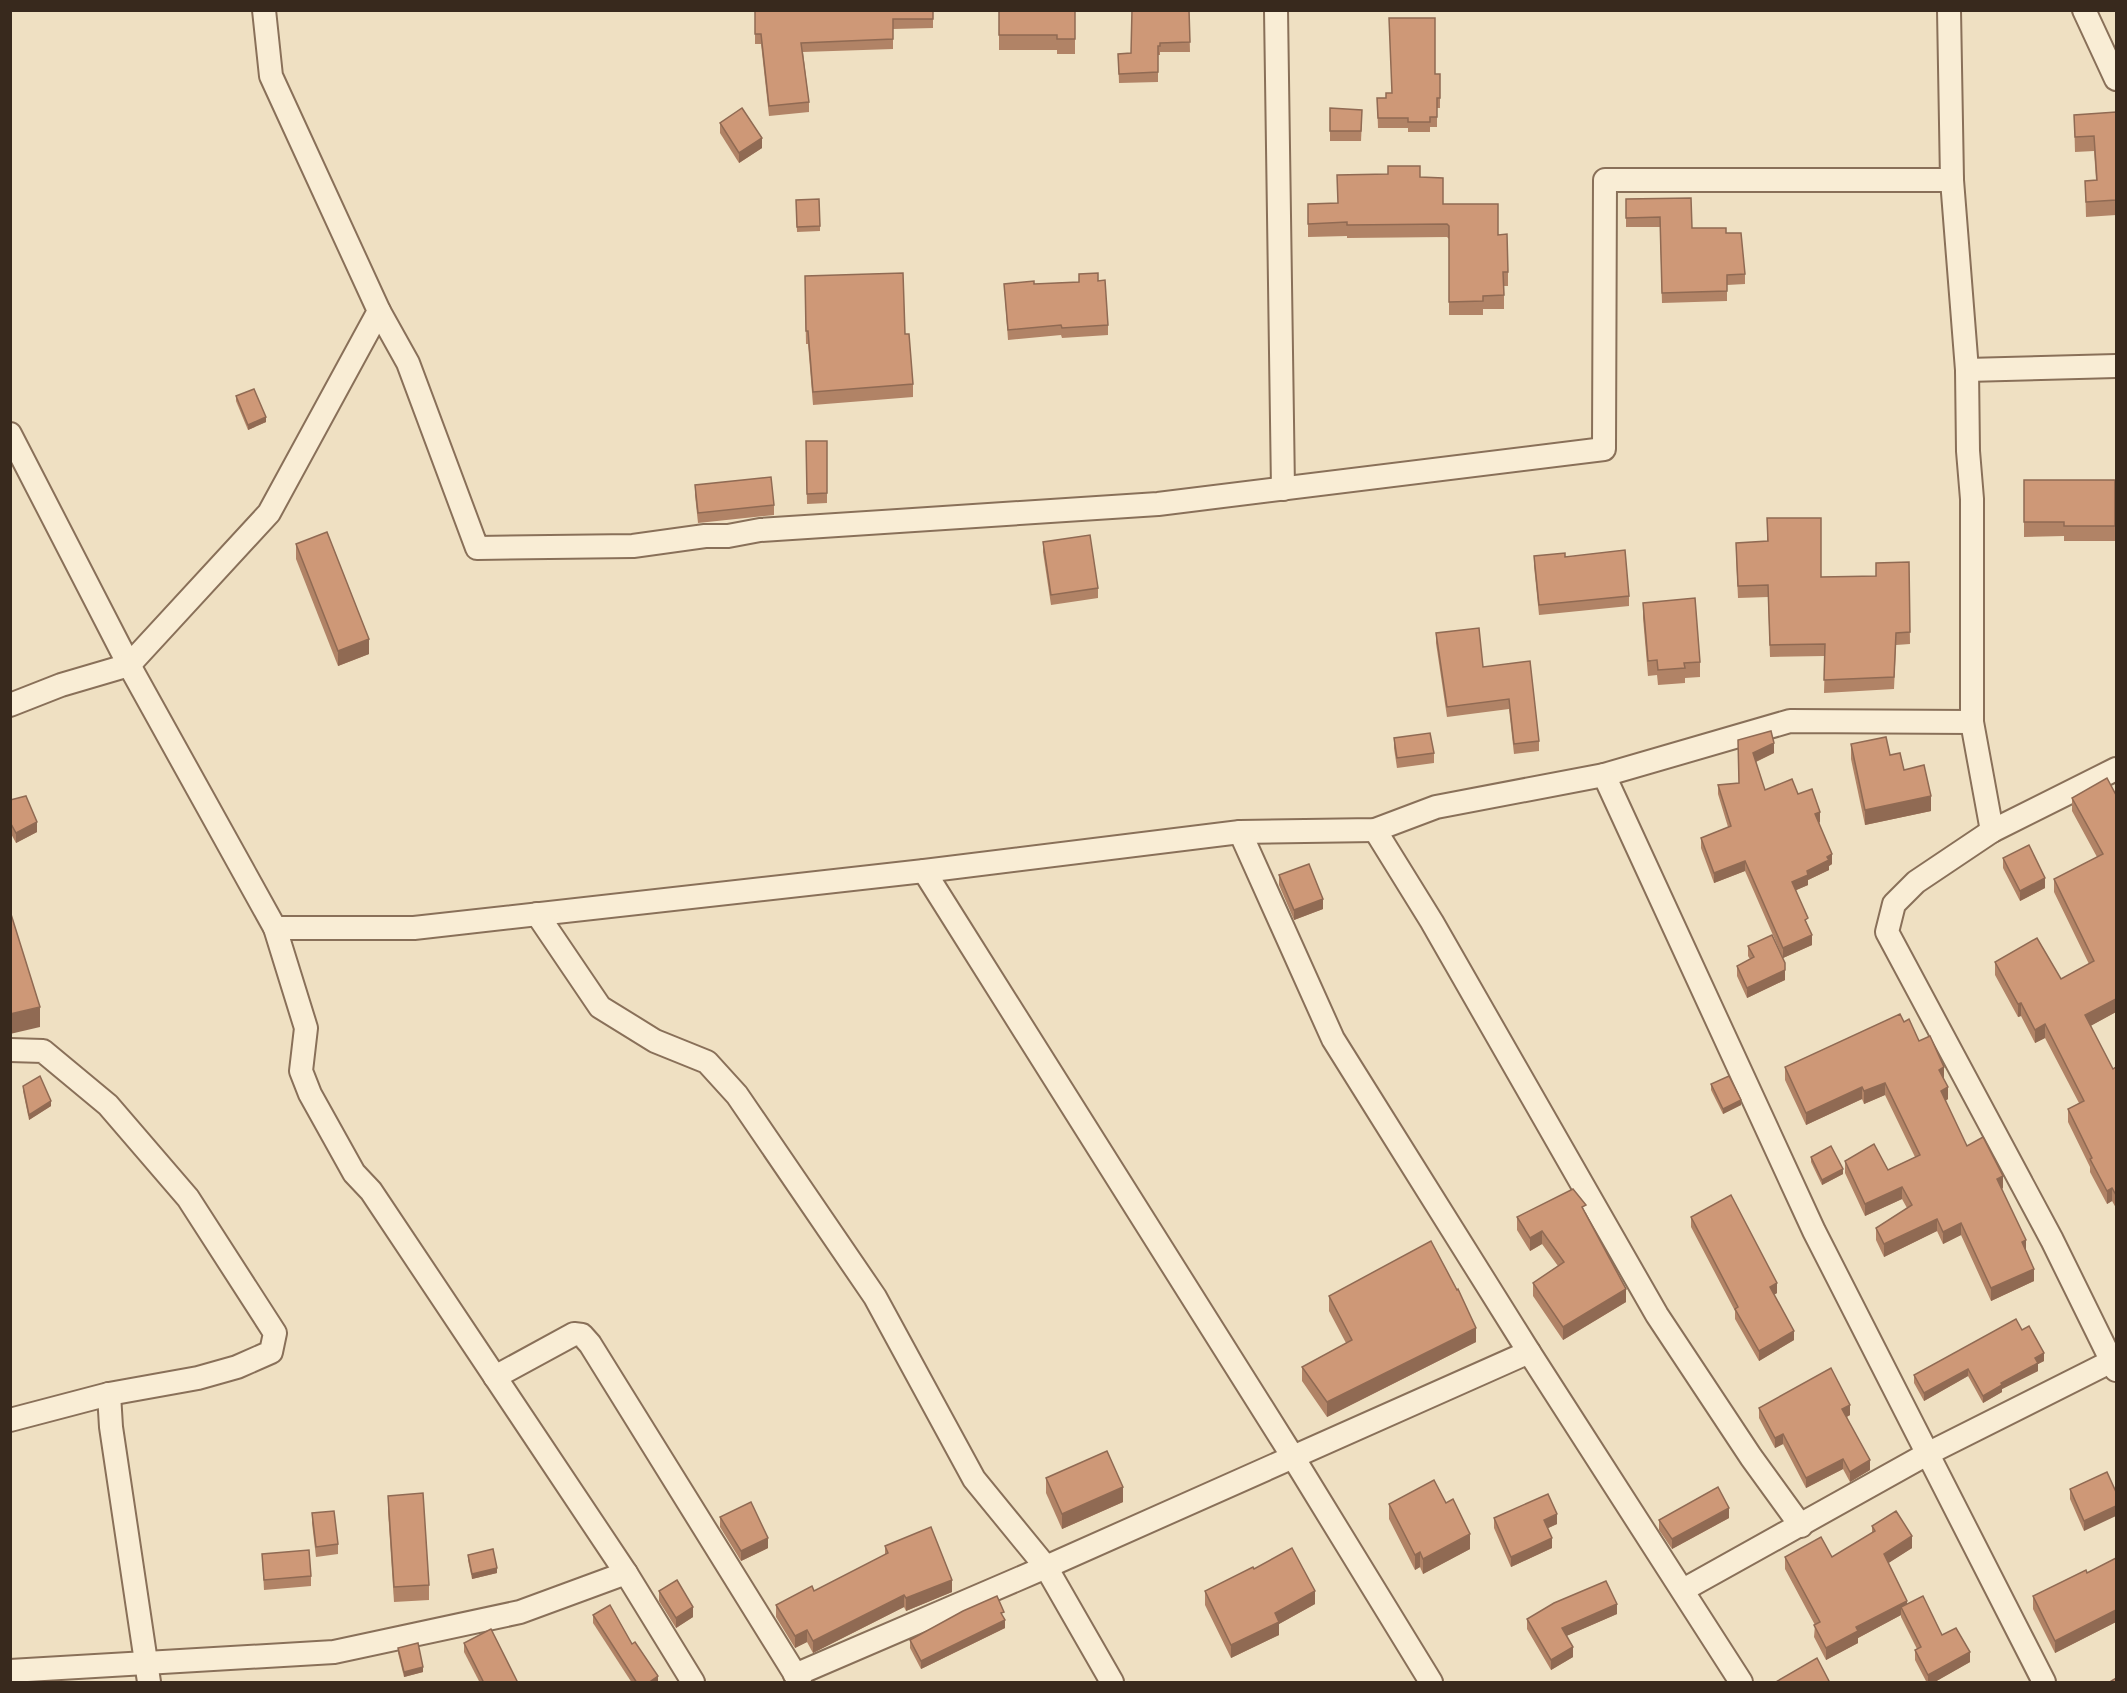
<svg xmlns="http://www.w3.org/2000/svg" width="2127" height="1693" viewBox="0 0 2127 1693" font-family="Merriweather,serif">
  <style>
    .lines { fill: none; stroke-linecap: round; stroke-linejoin: round }
    .minor-casing { stroke: #897059; stroke-width: 26 }
    .minor { stroke: #f9edd5; stroke-width: 22 }
    .wall { fill: #b18366 }
    .shaded-wall { fill: #906a53 }
    .building { fill: #ce9877; stroke: #906a53; stroke-width: 1.5 }
  </style>
  <rect width="100%" height="100%" fill="#efe0c2"/>
  <g class="lines">
    <g class="minor-casing">
      <g id="minor">
        <path d="M1276 10 1283 489"/>
        <path d="M1949 10 1952 180 1967 370 1968 451 1972 499V722L1992 831"/>
        <path d="M2084 10 2116 79"/>
        <path d="M379 311 408 363 477 548 633 546 705 536H728L760 530 1158 504 1604 449 1605 180H1952"/>
        <path d="M1967 370 2116 366"/>
        <path d="M10 434 129 665 269 513 379 311 271 76 264 10"/>
        <path d="M10 705 61 685 129 665 275 928H414L924 871 1240 832 1375 830 1436 807 1604 775 1790 721 1972 722"/>
        <path d="M2116 769 1992 831 1916 882 1894 904 1887 932 2052 1240 2116 1370"/>
        <path d="M1604 775 1814 1231 2044 1682"/>
        <path d="M1375 830 1432 922 1657 1315 1751 1457 1801 1526"/>
        <path d="M1240 832 1333 1039 1529 1352 1741 1682"/>
        <path d="M924 871 1293 1457 1431 1682"/>
        <path d="M537 914 600 1007 655 1041 707 1062 737 1095 875 1297 974 1479 1046 1567 1112 1682"/>
        <path d="M275 928 306 1028 301 1071 310 1094 354 1173 371 1191 626 1573 693 1682"/>
        <path d="M10 1050 43 1051 108 1105 188 1198 275 1333 271 1352 237 1367 198 1378 109 1394 10 1420"/>
        <path d="M495 1377 574 1334 582 1335 590 1344 800 1682"/>
        <path d="M109 1394 111 1427 149 1682"/>
        <path d="M1683 1590 1927 1454 2112 1361"/>
        <path d="M10 1671 334 1652 520 1612 626 1573"/>
        <path d="M795 1675 1046 1567 1529 1352"/>
      </g>
    </g>
    <use href="#minor" class="minor"/>
  </g>
  <g class="wall">
    <path d="M755 10H933V28L893 29V49L803 52 809 102V112L769 116 761 44H755Z"/>
    <path d="M999 10H1075V54H1057V50H999Z"/>
    <path d="M1189 10 1190 52H1160V55H1158V82L1119 83 1118 54 1131 53Z"/>
    <path d="M1435 74H1440V108H1437V127H1430V132H1408V128H1378L1377 98H1386L1392 93Z"/>
    <path d="M1330 108 1362 120 1361 141H1330Z"/>
    <path d="M2116 112V215L2086 217 2085 181 2096 180 2094 151 2075 152 2074 115Z"/>
    <path d="M720 123 762 148 739 163 720 133Z"/>
    <path d="M1420 177 1443 204 1498 235 1508 272V286H1504V309H1483V315H1449V239L1447 237 1347 238V236L1308 237V204L1338 203Z"/>
    <path d="M1626 199 1692 228 1726 233 1745 274V284L1727 285V301L1662 303 1660 227H1626Z"/>
    <path d="M796 200 820 226V231L797 232Z"/>
    <path d="M1098 281 1108 325V335L1062 338 1061 335 1008 340 1004 284H1034Z"/>
    <path d="M805 289 905 334 913 384V397L813 405 808 344H806Z"/>
    <path d="M236 396 266 422 248 430 236 401Z"/>
    <path d="M806 441H827V503L807 504Z"/>
    <path d="M2024 480H2115V541H2064V536L2024 537Z"/>
    <path d="M695 485 774 505V515L698 523 695 495Z"/>
    <path d="M1767 518 1821 577 1876 576 1909 562 1910 644 1896 645 1894 689 1824 693 1825 656 1770 657 1768 597 1738 598 1736 555 1767 542Z"/>
    <path d="M1043 542 1098 588V598L1051 605 1043 552Z"/>
    <path d="M296 544 369 654 338 666 296 559Z"/>
    <path d="M1534 556 1565 557 1629 596V606L1539 615 1534 566Z"/>
    <path d="M1643 603 1700 662V677L1685 678V683L1658 685 1657 675 1648 676 1643 618Z"/>
    <path d="M1436 633 1483 667 1530 661 1539 741V751L1514 754 1509 709 1447 717 1436 643Z"/>
    <path d="M1394 738 1434 753V763L1397 768 1394 748Z"/>
    <path d="M1738 740 1774 753 1756 762 1765 790 1798 794 1820 822 1819 823 1832 864 1829 866V870L1808 880V885L1796 890 1808 927 1812 945 1783 958 1745 871 1714 883 1701 848V838L1728 827 1718 794V785L1739 783Z"/>
    <path d="M1851 744 1890 755 1904 770 1931 811 1865 825 1851 759Z"/>
    <path d="M2116 795V1012L2090 1026 2113 1069 2116 1067V1208L2112 1201 2107 1204 2090 1172V1167L2068 1122V1109L2079 1103 2045 1038 2035 1043 2021 1016 2018 1017 1995 975V962L2061 979 2089 964 2054 892V879L2097 857 2072 811V798Z"/>
    <path d="M10 800 37 832 16 843 10 832Z"/>
    <path d="M2003 858 2045 888 2020 901 2003 868Z"/>
    <path d="M1279 875 1323 909 1294 920 1279 885Z"/>
    <path d="M1748 946 1785 980 1747 998 1737 976V966L1750 959 1748 956Z"/>
    <path d="M1904 1022 1919 1041 1944 1079 1948 1099 1945 1101 1967 1146 2003 1188 2002 1189 2026 1252 2034 1281 1991 1301 1961 1235 1943 1244 1937 1231 1884 1257 1876 1240V1228L1907 1208 1902 1199 1865 1216 1845 1173V1161L1888 1170 1915 1157 1885 1095 1864 1104 1862 1099 1806 1125 1785 1080V1067Z"/>
    <path d="M1711 1084 1741 1105 1723 1114 1711 1090Z"/>
    <path d="M23 1086 51 1106 29 1120 23 1091Z"/>
    <path d="M1811 1157 1843 1174 1822 1185 1811 1162Z"/>
    <path d="M1586 1213 1626 1302 1563 1340 1533 1296V1283L1558 1266 1542 1244 1530 1251 1517 1230V1217Z"/>
    <path d="M1691 1217 1777 1293 1774 1295 1794 1340 1759 1361 1735 1319V1311L1691 1227Z"/>
    <path d="M1329 1296 1476 1342 1327 1417 1302 1381V1367L1346 1343 1329 1311Z"/>
    <path d="M2022 1330 2044 1361 2038 1364V1371L2002 1389V1392L1983 1403 1968 1376 1924 1401 1914 1383V1375Z"/>
    <path d="M1759 1408 1850 1415 1847 1417 1870 1470 1850 1482 1843 1469 1806 1488 1783 1444 1775 1448 1759 1418Z"/>
    <path d="M2107 1472 2084 1531 2070 1499V1489Z"/>
    <path d="M1046 1478 1123 1502 1062 1529 1046 1493Z"/>
    <path d="M388 1496 429 1585V1600L394 1602 388 1511Z"/>
    <path d="M1389 1504 1470 1549 1423 1574 1420 1567 1415 1570 1389 1519Z"/>
    <path d="M312 1513 338 1544V1554L316 1557 312 1523Z"/>
    <path d="M720 1517 768 1548 741 1561 720 1527Z"/>
    <path d="M1494 1518 1557 1524 1548 1528 1552 1548 1511 1567 1494 1528Z"/>
    <path d="M1729 1518 1672 1549 1659 1530V1520Z"/>
    <path d="M1872 1526 1912 1548 1888 1563 1907 1605 1942 1635 1970 1662 1933 1683H1927L1915 1660V1650L1917 1649 1901 1617V1615L1858 1638V1643L1826 1660 1814 1637 1815 1625 1785 1569V1557H1832L1872 1533Z"/>
    <path d="M885 1546 952 1592 906 1611 904 1607 813 1653 807 1642 795 1648 776 1617V1605L814 1591 885 1555Z"/>
    <path d="M262 1554 311 1576V1586L264 1590Z"/>
    <path d="M468 1555 497 1573 472 1579 468 1560Z"/>
    <path d="M2116 1558V1622L2055 1653 2033 1609V1596L2087 1573Z"/>
    <path d="M1254 1569 1315 1604 1279 1624V1635L1231 1658 1205 1605V1591Z"/>
    <path d="M659 1591 693 1617 676 1628 659 1601Z"/>
    <path d="M1617 1614 1566 1636 1573 1657 1551 1670 1527 1629V1619Z"/>
    <path d="M593 1615 632 1644 658 1683H632L593 1623Z"/>
    <path d="M1004 1619 1005 1628 921 1669 910 1648V1640Z"/>
    <path d="M464 1643 518 1683H480L464 1652Z"/>
    <path d="M398 1648 423 1672 404 1677 398 1653Z"/>
  </g>
  <g class="shaded-wall">
    <path d="M762 138V148L739 163V153Z"/>
    <path d="M266 417V422L248 430V425Z"/>
    <path d="M369 639V654L338 666V651Z"/>
    <path d="M1774 743V753L1753 763V753Z"/>
    <path d="M1931 796V811L1865 825V810Z"/>
    <path d="M1820 812V822L1815 824V814Z"/>
    <path d="M37 822V832L16 843V833Z"/>
    <path d="M1832 854V864L1829 866V870L1808 880V885L1792 892V882L1827 857Z"/>
    <path d="M1745 861V871L1714 883V873Z"/>
    <path d="M2045 878V888L2020 901V891Z"/>
    <path d="M1323 899V909L1294 920V910Z"/>
    <path d="M1812 935V945L1783 958V948Z"/>
    <path d="M1785 970V980L1747 998V988Z"/>
    <path d="M2116 999V1012L2085 1029V1015Z"/>
    <path d="M2021 1003V1016L2018 1017V1004Z"/>
    <path d="M40 1007V1027L10 1034V1014Z"/>
    <path d="M2045 1024V1038L2035 1043V1030Z"/>
    <path d="M1944 1067V1080L1939 1070Z"/>
    <path d="M1885 1083V1095L1864 1104V1091Z"/>
    <path d="M1862 1087V1099L1806 1125V1113Z"/>
    <path d="M1948 1087V1099L1941 1103V1091Z"/>
    <path d="M1741 1100V1105L1723 1114V1109Z"/>
    <path d="M51 1101V1106L29 1120V1115Z"/>
    <path d="M1843 1169V1174L1822 1185V1180Z"/>
    <path d="M2003 1176V1188L1997 1191V1179Z"/>
    <path d="M1902 1187V1199L1865 1216V1204Z"/>
    <path d="M2112 1188V1201L2107 1204V1191Z"/>
    <path d="M1937 1219V1231L1884 1257V1244Z"/>
    <path d="M1961 1223V1235L1943 1244V1232Z"/>
    <path d="M1542 1231V1244L1530 1251V1238Z"/>
    <path d="M2026 1240V1252L2022 1242Z"/>
    <path d="M2034 1269V1281L1991 1301V1288Z"/>
    <path d="M1777 1283V1293L1770 1297V1287Z"/>
    <path d="M1626 1289V1302L1563 1340V1327Z"/>
    <path d="M1476 1328V1342L1327 1417V1402Z"/>
    <path d="M1794 1331V1340L1759 1361V1351Z"/>
    <path d="M2044 1353V1361L2038 1364V1371L2002 1389V1392L1983 1403V1396L2035 1358Z"/>
    <path d="M1968 1369V1376L1924 1401V1393Z"/>
    <path d="M1850 1405V1415L1842 1419V1409Z"/>
    <path d="M1783 1434V1444L1775 1448V1438Z"/>
    <path d="M1843 1459V1469L1806 1488V1478Z"/>
    <path d="M1870 1460V1470L1850 1482V1472Z"/>
    <path d="M1123 1487V1502L1062 1529V1514Z"/>
    <path d="M2116 1506V1516L2084 1531V1521Z"/>
    <path d="M1729 1508V1518L1672 1549V1539Z"/>
    <path d="M1557 1514V1524L1544 1530V1520Z"/>
    <path d="M1470 1534V1549L1423 1574V1559Z"/>
    <path d="M1912 1536V1548L1884 1566V1554Z"/>
    <path d="M768 1538V1548L741 1561V1551Z"/>
    <path d="M1552 1538V1548L1511 1567V1557Z"/>
    <path d="M1420 1552V1567L1415 1570V1555Z"/>
    <path d="M497 1568V1573L472 1579V1574Z"/>
    <path d="M952 1580V1592L906 1611V1598Z"/>
    <path d="M1315 1591V1604L1279 1624V1635L1231 1658V1645L1275 1613Z"/>
    <path d="M904 1595V1607L813 1653V1641Z"/>
    <path d="M1907 1601V1613L1901 1607V1615L1858 1638V1643L1826 1660V1648L1856 1627Z"/>
    <path d="M1617 1604V1614L1562 1638V1628Z"/>
    <path d="M693 1607V1617L676 1628V1618Z"/>
    <path d="M2116 1610V1622L2055 1653V1641Z"/>
    <path d="M1005 1620V1628L921 1669V1661Z"/>
    <path d="M807 1630V1642L795 1648V1636Z"/>
    <path d="M1573 1647V1657L1551 1670V1660Z"/>
    <path d="M1970 1652V1662L1933 1683H1928V1675Z"/>
    <path d="M423 1667V1672L404 1677V1672Z"/>
    <path d="M658 1676V1683H648Z"/>
  </g>
  <g class="building">
    <path d="M755 10H933V19H893V39L801 43 809 102 769 106 761 34H755Z"/>
    <path d="M999 10H1075V39H1057V35H999Z"/>
    <path d="M1132 10H1189L1190 42 1160 43V46H1158V72L1119 74 1118 54 1131 53Z"/>
    <path d="M1389 18H1435V74H1440V98H1437V117H1430V122H1408V118H1378L1377 98H1386V93H1392Z"/>
    <path d="M742 108 762 138 739 153 720 123Z"/>
    <path d="M1330 108 1362 110 1361 131H1330Z"/>
    <path d="M2116 112V200L2086 202 2085 181 2097 180 2094 136 2075 137 2074 115Z"/>
    <path d="M1388 166H1420V177L1443 178V204H1498V235L1507 234 1508 272H1503L1504 295 1483 296V301L1449 302V226L1447 224 1347 225V222L1308 224V204L1338 203 1337 175 1388 174Z"/>
    <path d="M1691 198 1692 228H1726V233H1741L1745 274 1727 275V291L1662 293 1660 217 1626 218V199Z"/>
    <path d="M819 199 820 226 797 227 796 200Z"/>
    <path d="M903 273 905 334H909L913 384 813 392 808 331H806L805 276Z"/>
    <path d="M1098 273V281L1105 280 1108 325 1062 328 1061 325 1008 330 1004 284 1034 281V284L1079 282V274Z"/>
    <path d="M254 389 266 417 248 425 236 396Z"/>
    <path d="M806 441H827V493L807 494Z"/>
    <path d="M771 477 774 505 698 513 695 485Z"/>
    <path d="M2024 480H2115V526H2064V522H2024Z"/>
    <path d="M1767 518H1821V577L1876 576V563L1909 562 1910 632 1896 633 1894 677 1824 680 1825 644 1770 645 1768 585 1738 586 1736 543 1768 541Z"/>
    <path d="M327 532 369 639 338 651 296 544Z"/>
    <path d="M1090 535 1098 588 1051 595 1043 542Z"/>
    <path d="M1625 550 1629 596 1539 605 1534 556 1565 553V557Z"/>
    <path d="M1695 598 1700 662 1684 663 1685 668 1658 670 1657 660 1648 661 1643 603Z"/>
    <path d="M1479 628 1483 667 1530 661 1539 741 1514 744 1509 699 1447 707 1436 633Z"/>
    <path d="M1771 731 1774 743 1753 753 1765 790 1792 779 1798 794 1812 789 1820 812 1815 814 1832 854 1827 857 1829 860 1807 871 1808 875 1792 882 1808 918 1805 920 1812 935 1783 948 1745 861 1714 873 1701 838 1731 826 1718 785 1739 783 1738 740Z"/>
    <path d="M1430 733 1434 753 1397 758 1394 738Z"/>
    <path d="M1886 737 1890 755 1900 753 1904 770 1924 765 1931 796 1865 810 1851 744Z"/>
    <path d="M2107 778 2116 795V999L2085 1015 2113 1069 2116 1067V1195L2112 1188 2107 1191 2090 1159 2092 1158 2068 1109 2084 1101 2045 1024 2035 1030 2021 1003 2018 1004 1995 962 2037 938 2061 979 2094 961 2054 879 2103 854 2072 798Z"/>
    <path d="M26 796 37 822 16 833 10 822V800Z"/>
    <path d="M2029 845 2045 878 2020 891 2003 858Z"/>
    <path d="M1309 864 1323 899 1294 910 1279 875Z"/>
    <path d="M10 911 40 1007 10 1014Z"/>
    <path d="M1772 935 1785 963V970L1747 988 1737 966 1754 957 1748 946Z"/>
    <path d="M1900 1014 1904 1022 1909 1019 1919 1041 1930 1036 1944 1067 1939 1070 1948 1087 1941 1091 1967 1146 1983 1137 2003 1176 1997 1179 2026 1240 2022 1242 2034 1269 1991 1288 1961 1223 1943 1232 1937 1219 1884 1244 1876 1228 1912 1205 1902 1187 1865 1204 1845 1161 1874 1144 1888 1170 1920 1155 1885 1083 1864 1091 1862 1087 1806 1113 1785 1067Z"/>
    <path d="M40 1076 51 1101 29 1115 23 1086Z"/>
    <path d="M1729 1076 1741 1100 1723 1109 1711 1084Z"/>
    <path d="M1831 1146 1843 1169 1822 1180 1811 1157Z"/>
    <path d="M1573 1189 1586 1205 1582 1207 1626 1289 1563 1327 1533 1283 1564 1262 1542 1231 1530 1238 1517 1217Z"/>
    <path d="M1731 1195 1777 1283 1770 1287 1794 1331 1759 1351 1735 1309 1738 1307 1691 1217Z"/>
    <path d="M1431 1241 1457 1290 1458 1289 1476 1328 1327 1402 1302 1367 1352 1340 1329 1296Z"/>
    <path d="M2016 1319 2022 1330 2029 1326 2044 1353 2035 1358 2038 1363 2001 1383 2002 1385 1983 1396 1968 1369 1924 1393 1914 1375Z"/>
    <path d="M1831 1368 1850 1405 1842 1409 1870 1460 1850 1472 1843 1459 1806 1478 1783 1434 1775 1438 1759 1408Z"/>
    <path d="M1107 1451 1123 1487 1062 1514 1046 1478Z"/>
    <path d="M2107 1472 2116 1492V1506L2084 1521 2070 1489Z"/>
    <path d="M1434 1480 1446 1503 1453 1499 1470 1534 1423 1559 1420 1552 1415 1555 1389 1504Z"/>
    <path d="M1718 1487 1729 1508 1672 1539 1659 1520Z"/>
    <path d="M423 1493 429 1585 394 1587 388 1496Z"/>
    <path d="M1548 1494 1557 1514 1544 1520 1552 1538 1511 1557 1494 1518Z"/>
    <path d="M751 1502 768 1538 741 1551 720 1517Z"/>
    <path d="M334 1511 338 1544 316 1547 312 1513Z"/>
    <path d="M1896 1511 1912 1536 1884 1554 1907 1601 1856 1627 1858 1631 1826 1648 1814 1625 1820 1622 1785 1557 1821 1537 1832 1557 1875 1531 1872 1526Z"/>
    <path d="M931 1527 952 1580 906 1598 904 1595 813 1641 807 1630 795 1636 776 1605 812 1586 814 1591 888 1553 885 1546Z"/>
    <path d="M1292 1548 1315 1591 1275 1613 1279 1622 1231 1645 1205 1591 1253 1567 1254 1569Z"/>
    <path d="M493 1549 497 1568 472 1574 468 1555Z"/>
    <path d="M309 1550 311 1576 264 1580 262 1554Z"/>
    <path d="M2116 1558V1610L2055 1641 2033 1596 2086 1570 2087 1573Z"/>
    <path d="M677 1580 693 1607 676 1618 659 1591Z"/>
    <path d="M1606 1581 1617 1604 1562 1628 1573 1647 1551 1660 1527 1619 1554 1603Z"/>
    <path d="M997 1596 1004 1612 1001 1613 1005 1620 921 1661 910 1640 963 1611Z"/>
    <path d="M1923 1596 1942 1635 1956 1628 1970 1652 1928 1675 1915 1650 1921 1647 1901 1607Z"/>
    <path d="M610 1605 632 1644 635 1642 658 1676 648 1683H637L593 1615Z"/>
    <path d="M491 1629 518 1683H484L464 1643Z"/>
    <path d="M418 1643 423 1667 404 1672 398 1648Z"/>
    <path d="M1817 1658 1830 1683H1774Z"/>
    <path d="M2116 1678V1683H2108Z"/>
  </g>
  <rect width="2127" height="1693" fill="none" stroke="#38291d" stroke-width="24"/>
</svg>
